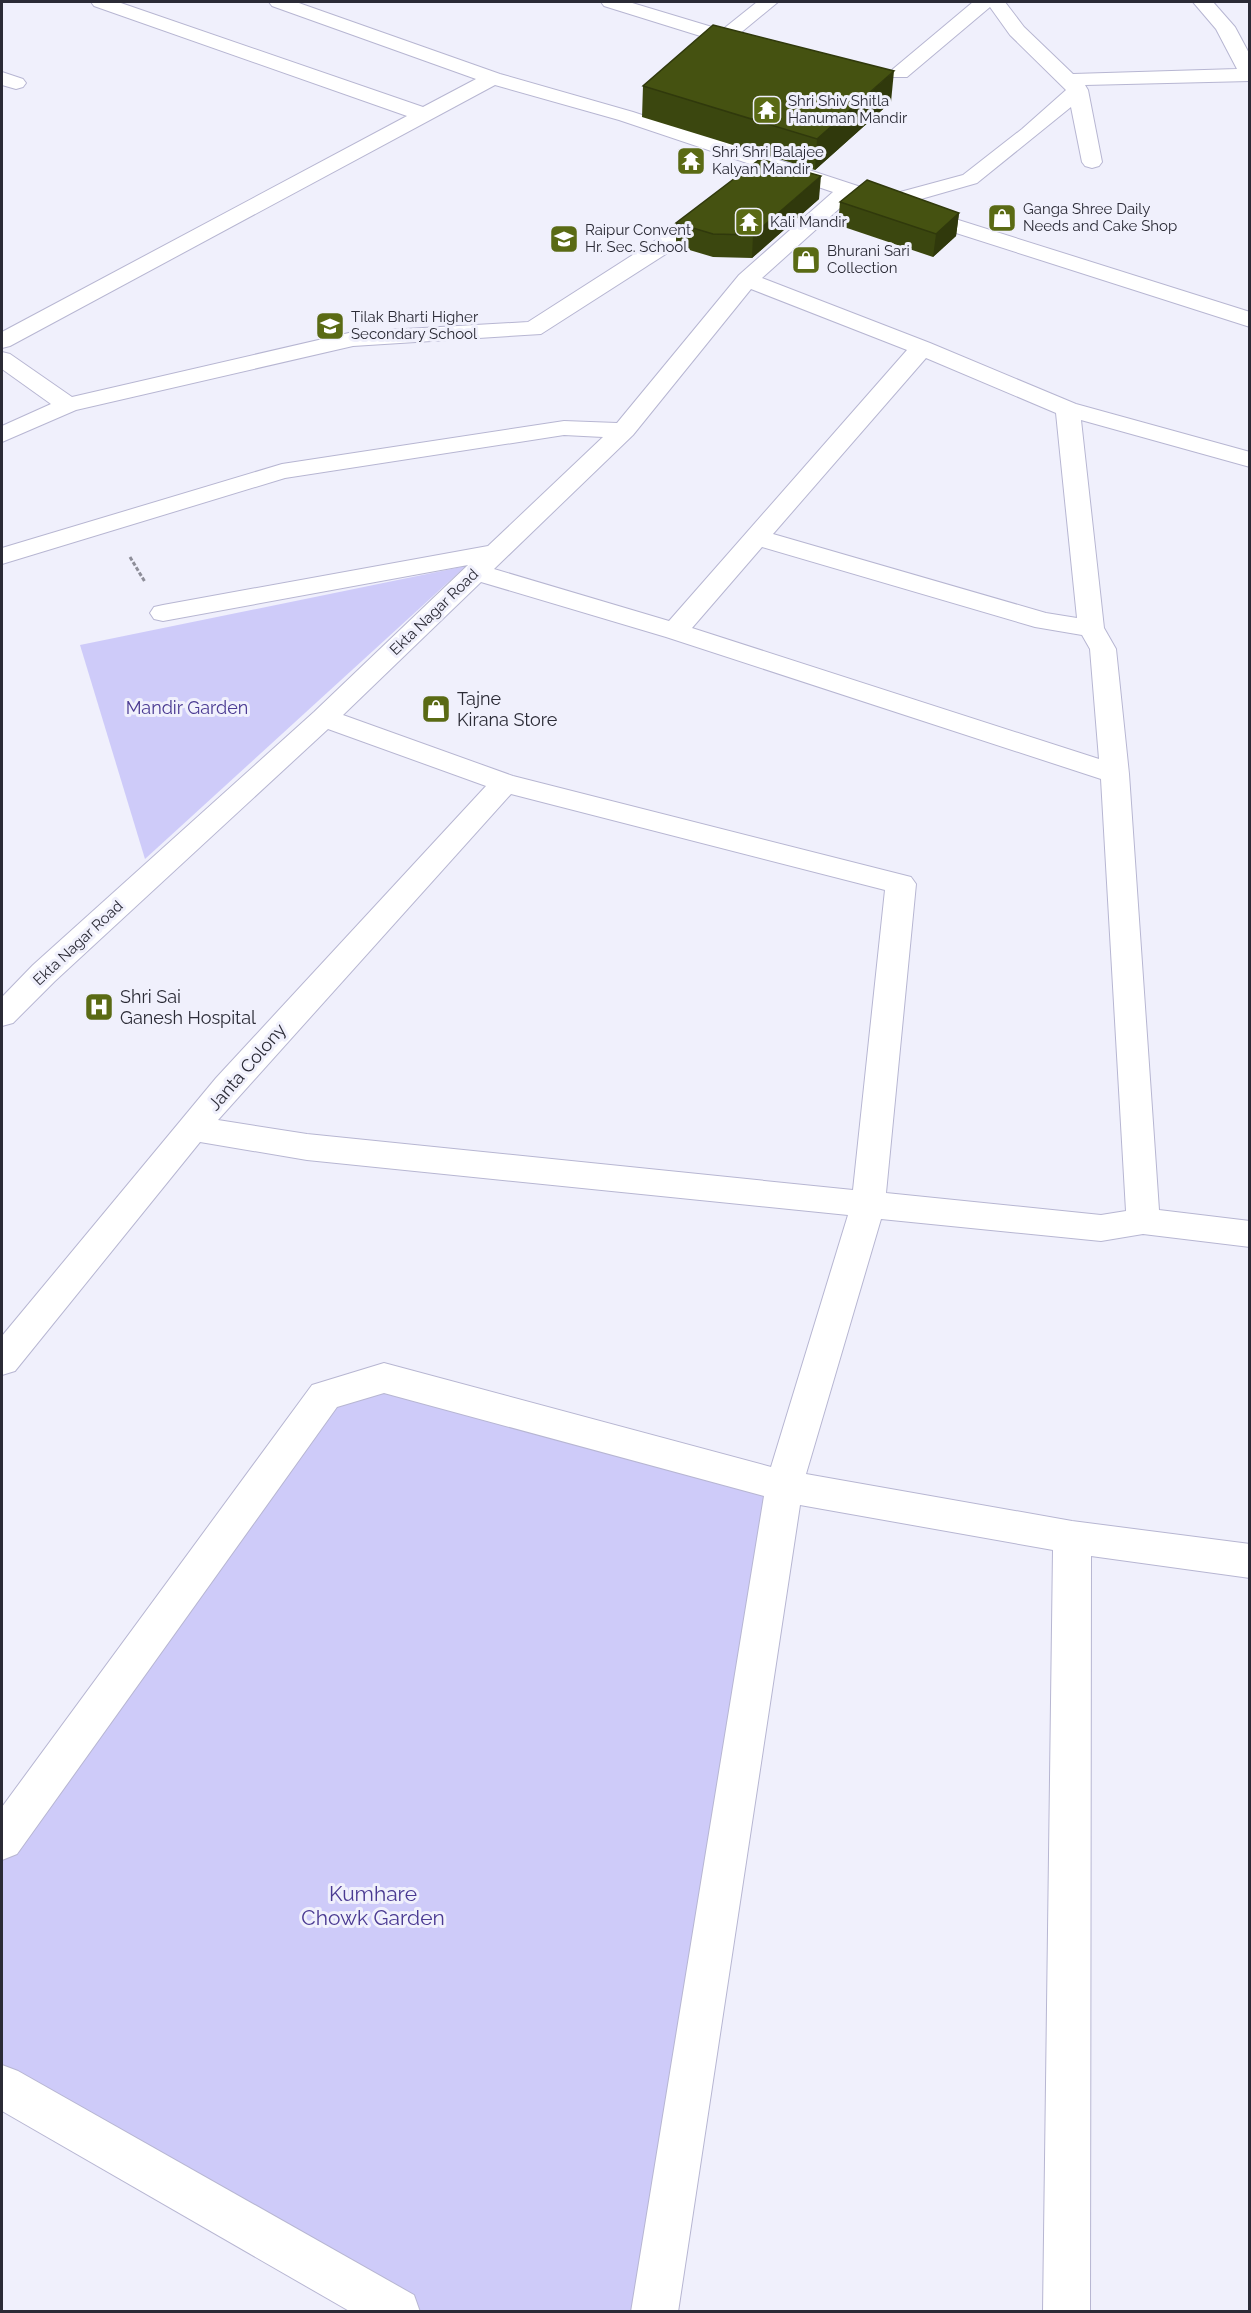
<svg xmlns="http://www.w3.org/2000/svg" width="1251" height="2313" viewBox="0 0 1251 2313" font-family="Raleway,sans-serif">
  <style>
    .green { fill: #cecbf9 }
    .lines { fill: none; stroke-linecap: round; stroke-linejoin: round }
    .minor-casing { stroke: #b7b6d2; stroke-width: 2 }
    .path { stroke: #8e8e99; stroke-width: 3; stroke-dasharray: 4 2; stroke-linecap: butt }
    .minor { fill: #fff; fill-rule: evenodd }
    .wall { fill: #3b470f }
    .shaded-wall { fill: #30390c }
    .building { fill: #455211; stroke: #30390c; stroke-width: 1.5 }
    .labels { text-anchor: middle; stroke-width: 6; stroke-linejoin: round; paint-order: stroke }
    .far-poi-label { font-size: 15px; fill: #2b2b36; stroke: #f0f0fc; text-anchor: start }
    .far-street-label { font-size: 15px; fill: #2b2b36; stroke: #f0f0fc }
    .poi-label { font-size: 18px; fill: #2b2b36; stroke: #f0f0fc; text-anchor: start }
    .park-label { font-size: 18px; fill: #4a3a92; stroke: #f0f0fc }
    .street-label { font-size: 18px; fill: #2b2b36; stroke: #f0f0fc }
    .near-park-label { font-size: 21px; fill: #4a3a92; stroke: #f0f0fc }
  </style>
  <rect width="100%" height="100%" fill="#f0f0fc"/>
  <g class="green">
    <path d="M466 566 145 859 80 645Z"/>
    <path d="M384 1378 784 1486 654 2311H397L2 2087V1840L325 1396Z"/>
  </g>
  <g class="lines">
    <g class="minor-casing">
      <g id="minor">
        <path d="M91 2H118L423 107 476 79 272 6 269 2H296L500 74 633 112 873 191 876 196 873 201 865 202 851 198 762 278 930 343 1076 404 1250 452V467L1081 420 1104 628 1116 649 1129 774 1159 1210 1250 1221V1247L1143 1234 1101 1241 881 1219 806 1474 1072 1521 1250 1544V1578L1091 1556 1090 2312H1043L1053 1550 800 1505 678 2312H631L764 1496 384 1393 337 1407 17 1854 2 1860V1807L312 1385 384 1363 771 1467 848 1215 307 1160 200 1142 15 1371 2 1375V1336L216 1078 486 786 328 729 55 981 13 1023 2 1026V997L33 965 314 712 468 565 163 621 154 619 150 613 154 607 163 605 488 546 603 437 564 435 285 478 2 564V548L282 464 564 421 617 423 739 275 833 192 619 120 495 85 10 346 2 348V332L407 116 94 6ZM751 289 907 350 669 621 494 569 633 435ZM926 358 1056 413 1077 618 1046 613 773 534ZM762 547 1035 627 1082 635 1090 649 1099 759 692 628ZM481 582 666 637 1101 779 1126 1211 1101 1215 886 1193 916 884 911 877 513 776 343 715ZM511 794 885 890 853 1190 307 1134 218 1120Z"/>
        <path d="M601 2H629L722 30 757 2H778L704 63H690L687 59 710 39 604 6Z"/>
        <path d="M973 2H1005L1024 27 1073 74 1237 69 1216 29 1193 2H1213L1235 27 1250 55V81L1085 85 1088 90 1102 162 1099 166 1092 168 1085 166 1082 162 1071 107 977 183 886 209 878 208 875 203 878 198 963 175 1022 129 1066 90 1010 35 990 7 907 77H893L890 73 893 69Z"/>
        <path d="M2 72 23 79 26 83 23 87 16 89 2 85Z"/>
        <path d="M711 206 719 207 722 212 719 217 683 243 541 334 353 346 76 410 2 442V426L51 404 2 369V352L10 354 72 397 353 332 528 322 667 233 703 207Z"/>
        <path d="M914 206 1250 312V327L906 217 903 212 906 207Z"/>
        <path d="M2 2065 18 2071 414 2295 420 2312H351L2 2111Z"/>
      </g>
    </g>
    <path class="path" d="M130 557 145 582"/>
    <use href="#minor" class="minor"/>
  </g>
  <g class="wall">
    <path d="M643 86 891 102 815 170 642 117Z"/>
    <path d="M819 199 752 258 713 257 676 246V223Z"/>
    <path d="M840 202 959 213 956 236 933 257 838 225Z"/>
  </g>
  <g class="shaded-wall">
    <path d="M894 71 891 102 815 170 817 139Z"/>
    <path d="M821 176 819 199 752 258 753 235Z"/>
    <path d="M959 213 956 236 933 257 936 234Z"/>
  </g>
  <g class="building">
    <path d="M713 25 894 71 817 139 643 86Z"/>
    <path d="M760 159 821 176 753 235 713 234 676 223Z"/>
    <path d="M867 180 959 213 936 234 840 202Z"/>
  </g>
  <defs>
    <g id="temple-square" transform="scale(1.5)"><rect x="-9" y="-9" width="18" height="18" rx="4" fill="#5a6a14" stroke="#f0f0fc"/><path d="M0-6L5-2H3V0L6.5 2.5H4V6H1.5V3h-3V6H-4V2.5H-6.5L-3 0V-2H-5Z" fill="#fff"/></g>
    <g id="shop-square" transform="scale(1.5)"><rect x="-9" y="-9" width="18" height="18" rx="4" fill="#5a6a14" stroke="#f0f0fc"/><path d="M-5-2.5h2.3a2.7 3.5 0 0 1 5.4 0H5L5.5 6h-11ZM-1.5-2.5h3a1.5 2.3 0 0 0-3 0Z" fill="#fff"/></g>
    <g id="school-square" transform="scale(1.5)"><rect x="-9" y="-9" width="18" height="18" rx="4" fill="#5a6a14" stroke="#f0f0fc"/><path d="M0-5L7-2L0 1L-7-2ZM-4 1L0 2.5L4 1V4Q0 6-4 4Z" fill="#fff"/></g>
    <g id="hospital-square" transform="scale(1.5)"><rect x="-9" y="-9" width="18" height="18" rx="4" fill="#5a6a14" stroke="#f0f0fc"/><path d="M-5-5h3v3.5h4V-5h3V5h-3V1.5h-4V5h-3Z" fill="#fff"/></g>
  </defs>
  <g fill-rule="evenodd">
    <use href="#temple-square" x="767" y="110"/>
    <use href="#temple-square" x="691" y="161"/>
    <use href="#shop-square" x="1002" y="218"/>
    <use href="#temple-square" x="749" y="222"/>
    <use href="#school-square" x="564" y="239"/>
    <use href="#shop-square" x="806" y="260"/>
    <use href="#school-square" x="330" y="326"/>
    <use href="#shop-square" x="436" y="709"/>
    <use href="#hospital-square" x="99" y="1007"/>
  </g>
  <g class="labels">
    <g class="far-poi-label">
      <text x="788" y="106">Shri Shiv Shitla<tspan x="788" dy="17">Hanuman Mandir</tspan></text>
      <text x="712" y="157">Shri Shri Balajee<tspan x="712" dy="17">Kalyan Mandir</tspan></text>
      <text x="1023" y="214">Ganga Shree Daily<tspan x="1023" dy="17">Needs and Cake Shop</tspan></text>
      <text x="770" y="227">Kali Mandir</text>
      <text x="585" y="235">Raipur Convent<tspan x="585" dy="17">Hr. Sec. School</tspan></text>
      <text x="827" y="256">Bhurani Sari<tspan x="827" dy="17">Collection</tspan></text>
      <text x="351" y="322">Tilak Bharti Higher<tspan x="351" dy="17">Secondary School</tspan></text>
    </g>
    <g class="far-street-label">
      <text transform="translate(434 612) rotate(-44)" y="5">Ekta Nagar Road</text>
      <text transform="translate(78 943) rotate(-43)" y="5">Ekta Nagar Road</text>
    </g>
    <g class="poi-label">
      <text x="457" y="705">Tajne<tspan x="457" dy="21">Kirana Store</tspan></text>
      <text x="120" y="1003">Shri Sai<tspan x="120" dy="21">Ganesh Hospital</tspan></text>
    </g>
    <g class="park-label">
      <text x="187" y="714">Mandir Garden</text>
    </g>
    <g class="street-label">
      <text transform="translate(247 1067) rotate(-49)" y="6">Janta Colony</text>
    </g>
    <g class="near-park-label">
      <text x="373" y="1901">Kumhare<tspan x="373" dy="24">Chowk Garden</tspan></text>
    </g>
  </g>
  <rect width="1251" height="2313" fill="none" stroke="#2b2b36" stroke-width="6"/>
</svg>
